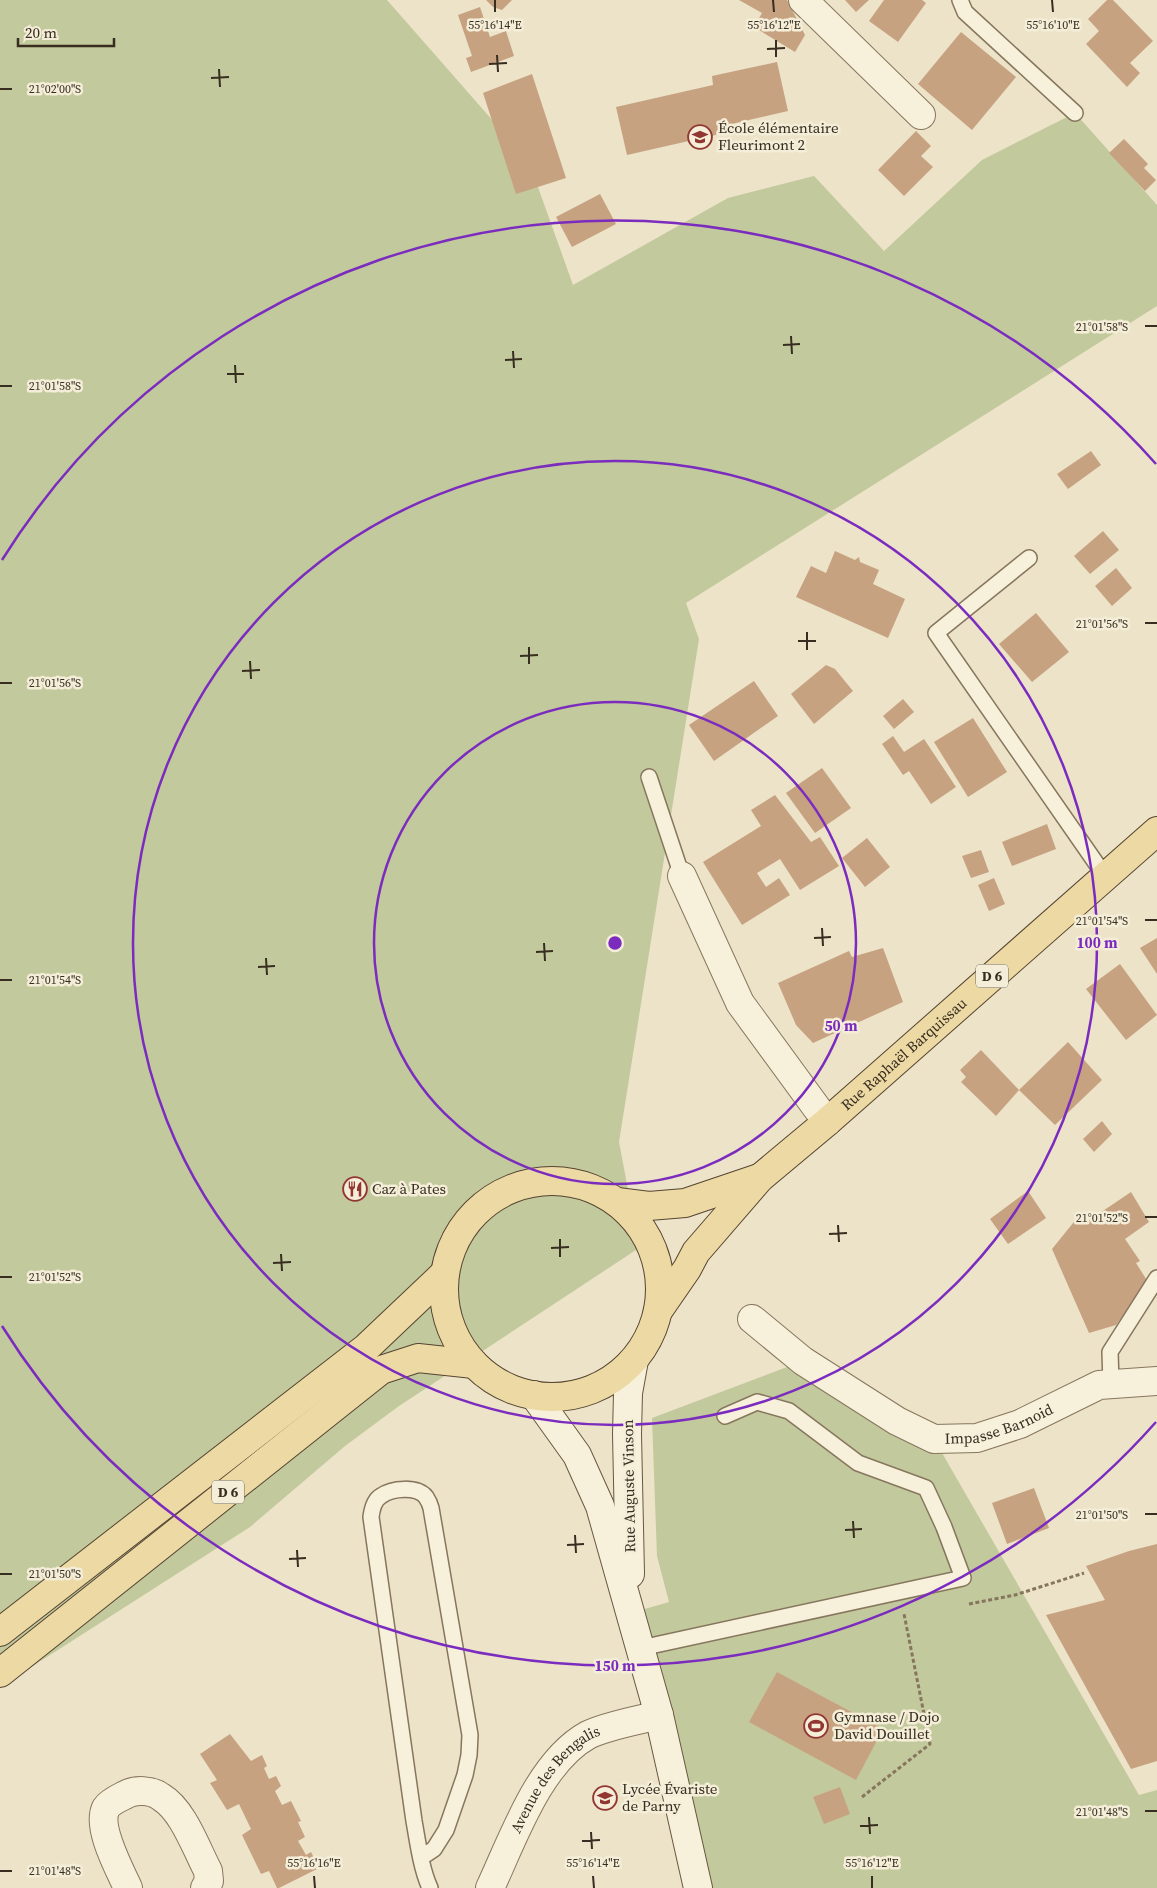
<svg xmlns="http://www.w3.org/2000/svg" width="1157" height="1888" viewBox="0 0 1157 1888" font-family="'Source Serif 4',serif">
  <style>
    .green { fill: #c2c99c }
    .building { fill: #c7a280 }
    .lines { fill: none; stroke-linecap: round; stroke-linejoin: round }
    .service-casing { stroke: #87765e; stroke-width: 18 }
    .minor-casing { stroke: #87765e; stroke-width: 30 }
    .tertiary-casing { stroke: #87765e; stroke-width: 30 }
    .secondary-casing { stroke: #695741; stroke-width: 30 }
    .primary-casing { stroke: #554432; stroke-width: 30 }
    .path { stroke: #87765e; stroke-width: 3; stroke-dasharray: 4 2.5; stroke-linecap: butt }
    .service { stroke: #f7f0db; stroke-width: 15 }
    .minor { stroke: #f7f0db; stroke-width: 28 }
    .tertiary { stroke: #f7f0db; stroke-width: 28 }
    .secondary { stroke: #f7f0db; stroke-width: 28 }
    .primary { stroke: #ecd9a3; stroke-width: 28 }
    .ticks { fill: none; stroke: #382d21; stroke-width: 2 }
    .ring { fill: none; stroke: #7b2cbf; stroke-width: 2.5 }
    .labels { text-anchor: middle; stroke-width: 5; stroke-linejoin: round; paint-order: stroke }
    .shield { fill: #f4edd7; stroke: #706758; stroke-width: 1 }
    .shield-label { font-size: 14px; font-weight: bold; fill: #382d21 }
    .poi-label { font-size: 15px; fill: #382d21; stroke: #f4edd7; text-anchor: start }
    .street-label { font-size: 15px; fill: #382d21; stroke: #f4edd7 }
    .ticks-label { font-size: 12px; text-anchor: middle; fill: #382d21; stroke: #f4edd7; stroke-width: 5; stroke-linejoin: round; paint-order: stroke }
    .centre { fill: #7b2cbf; stroke: #f4edd7; stroke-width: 2.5 }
    .ring-label { font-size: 15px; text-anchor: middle; font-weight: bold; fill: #7b2cbf; stroke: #f4edd7; stroke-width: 5; stroke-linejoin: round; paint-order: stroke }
  </style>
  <rect width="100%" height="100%" fill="#ece3c8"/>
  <g class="green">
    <path d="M0 0H387L529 162 573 285 728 198 814 176 884 251 982 160 1075 113 1157 205V306L686 603 699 639 619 1142 639 1248 399 1406 345 1446 250 1527 0 1687Z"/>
    <path d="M803 1361 934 1439 1139 1795 1157 1790V1888H698L631 1613 669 1602 657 1556 652 1418Z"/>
  </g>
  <g class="building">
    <path d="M486 0H512L502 10 493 7Z"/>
    <path d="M739 0H787L805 35 795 52 754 27 762 13Z"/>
    <path d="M845 0H869L856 12Z"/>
    <path d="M884 0H922L926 3 898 42 869 21Z"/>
    <path d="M1107 0H1113L1153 41 1130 63 1140 73 1127 87 1086 44 1099 31 1088 19Z"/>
    <path d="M480 7 490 37 506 31 514 56 471 72 466 58 472 56 458 15Z"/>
    <path d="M961 32 1016 77 972 130 918 84Z"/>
    <path d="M777 62 788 111 723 126 724 133 627 155 616 107 713 85 712 76Z"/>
    <path d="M532 74 566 178 516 194 483 93Z"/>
    <path d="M916 131 931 146 921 156 933 167 904 196 878 170Z"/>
    <path d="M1124 139 1148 164 1144 168 1156 180 1145 191 1109 153Z"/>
    <path d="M600 194 616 224 572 247 556 217Z"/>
    <path d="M1091 451 1101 465 1068 489 1057 474Z"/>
    <path d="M1103 531 1119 550 1090 574 1074 556Z"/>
    <path d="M835 551 855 560 859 557 860 562 879 570 873 584 905 599 888 638 796 597 811 566 826 573Z"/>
    <path d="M1116 568 1132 588 1112 606 1095 586Z"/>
    <path d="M1036 613 1069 652 1032 682 999 644Z"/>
    <path d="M826 665 835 669 853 691 814 724 791 694Z"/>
    <path d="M754 681 778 716 714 761 689 725Z"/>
    <path d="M903 699 914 712 894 729 883 716Z"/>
    <path d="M973 718 1007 772 968 797 934 742Z"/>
    <path d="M893 736 904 752 924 739 956 787 931 804 909 771 903 775 882 744Z"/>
    <path d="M822 768 851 808 815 833 786 793Z"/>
    <path d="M775 795 811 842 820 837 839 866 800 890 780 859 757 873 766 887 779 878 790 895 742 925 703 862 761 826 751 810Z"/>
    <path d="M1047 824 1056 849 1012 866 1002 842Z"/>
    <path d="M867 838 890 867 865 887 842 858Z"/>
    <path d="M981 850 989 872 971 878 962 856Z"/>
    <path d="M994 878 1005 904 989 911 978 885Z"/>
    <path d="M1157 938V974L1140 948Z"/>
    <path d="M883 948 903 1002 813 1043 796 1025 778 983 849 951 852 957Z"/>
    <path d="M1120 964 1157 1015 1126 1040 1086 989Z"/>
    <path d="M1068 1042 1102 1080 1055 1125 1019 1090Z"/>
    <path d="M981 1050 1019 1090 996 1116 961 1082 966 1077 960 1070Z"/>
    <path d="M1102 1121 1112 1134 1094 1152 1083 1139Z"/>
    <path d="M1028 1191 1046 1218 1008 1244 990 1219Z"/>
    <path d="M1131 1192 1149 1222 1125 1239 1140 1261 1136 1263 1148 1282 1116 1325 1089 1333 1052 1249 1082 1212 1088 1221Z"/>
    <path d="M1034 1488 1049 1528 1007 1544 992 1503Z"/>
    <path d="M1157 1544V1761L1131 1769 1046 1615 1105 1600 1086 1566 1129 1551Z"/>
    <path d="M777 1672 883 1729 856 1780 749 1722Z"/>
    <path d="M230 1734 251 1761 262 1755 267 1766 264 1768 269 1779 276 1776 281 1786 275 1791 282 1805 291 1801 301 1821 298 1822 305 1837 298 1841 306 1855 311 1852 319 1868 279 1888H277L269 1871 261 1874 242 1835 251 1829 239 1804 227 1810 210 1783 217 1780 200 1754Z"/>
    <path d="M840 1787 850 1814 824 1824 813 1797Z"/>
  </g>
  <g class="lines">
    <g class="service-casing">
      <g id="service">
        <path d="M960 0 965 12 1075 113"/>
        <path d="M1029 558 936 633 1105 876"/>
        <path d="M649 777 682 876"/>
        <path d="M1111 1384 1110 1352 1157 1278"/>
        <path d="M641 1648 963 1578 944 1527 926 1488 858 1463 789 1411 757 1402 725 1416"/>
        <path d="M422 1857 434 1849 446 1830 465 1775 469 1755 470 1735 431 1508C430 1504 428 1500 426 1497 417 1486 392 1488 381 1496 374 1500 372 1509 371 1517L414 1821C418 1843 421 1868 430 1888"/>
      </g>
    </g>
    <g class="minor-casing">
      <g id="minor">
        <path d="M803 0 921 115"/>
        <path d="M682 876 740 1003 827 1122"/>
        <path id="s1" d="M752 1319 803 1361 897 1421 934 1439 977 1438 1020 1424 1099 1385 1157 1381"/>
        <path d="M128 1888C120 1870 96 1827 106 1808 110 1802 119 1798 125 1795 135 1789 152 1790 161 1797 183 1810 196 1848 208 1871L209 1881 205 1888"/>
      </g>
    </g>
    <g class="tertiary-casing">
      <g id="tertiary">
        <path id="s2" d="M490 1888C513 1839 539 1762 588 1735 605 1726 639 1720 659 1715"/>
      </g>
    </g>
    <g class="secondary-casing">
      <g id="secondary">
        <path d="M534 1395 577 1455 600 1506 659 1715 698 1888"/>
        <path d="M630 1574 627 1434 628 1393 634 1360"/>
      </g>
    </g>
    <g class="primary-casing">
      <g id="primary">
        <circle cx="552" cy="1289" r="108"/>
        <path d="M617 1202 649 1206 685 1203 759 1178"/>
        <path id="s3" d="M658 1311 687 1269 696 1252 760 1178 827 1122 1157 831"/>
        <path d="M0 1632 367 1347 445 1273"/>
        <path d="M0 1673 381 1370 418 1358 474 1364"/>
      </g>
    </g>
    <g class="path">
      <path d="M969 1604 1015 1595 1084 1573"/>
      <path d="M862 1797 930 1744 904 1614"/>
    </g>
    <use href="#service" class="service"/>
    <use href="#minor" class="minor"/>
    <use href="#tertiary" class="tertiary"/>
    <use href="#secondary" class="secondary"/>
    <use href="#primary" class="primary"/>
  </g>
  <path class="ticks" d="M495 0V12M773 0 774 12M1052 0 1053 12M776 40V57M767 49 785 48M497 55 498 72M489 64 507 63M219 69 220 87M211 78 229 77M0 89H12M1145 326H1157M791 336 792 354M783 345 800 344M513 351 514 368M505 360 522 359M235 365 236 383M227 374H244M0 386H12M1145 623H1157M807 632V650M798 641H816M529 647V664M520 656 538 655M250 661 251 679M242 671 260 670M0 683H12M1145 920H1157M822 928 823 946M814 938 831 937M544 943 545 961M536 952 553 951M266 958 267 975M258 967 275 966M0 980H12M1145 1217H1157M838 1225 839 1242M829 1234 847 1233M560 1239V1257M551 1248 569 1247M281 1254 282 1271M273 1263 291 1262M0 1277H12M1145 1514H1157M853 1521 854 1538M845 1530 862 1529M575 1535 576 1553M567 1545 584 1544M297 1550 298 1567M289 1559 306 1558M0 1574H12M1145 1811H1157M869 1817 870 1834M860 1826 878 1825M591 1832 592 1849M582 1841 600 1840M0 1871H12M314 1876 315 1888M593 1876 594 1888M872 1876V1888"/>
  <g class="ring">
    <circle cx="615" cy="943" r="241"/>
    <circle cx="615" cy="943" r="482"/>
    <path d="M1156 1422A723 723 0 0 1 2 1326M2 560A723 723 0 0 1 1156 464"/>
  </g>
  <defs>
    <g id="school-ring" transform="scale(1.25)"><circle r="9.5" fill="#f4edd7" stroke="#923632" stroke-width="1.5"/><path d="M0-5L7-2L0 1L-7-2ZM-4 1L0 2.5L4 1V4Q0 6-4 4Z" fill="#923632"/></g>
    <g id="restaurant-ring" transform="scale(1.25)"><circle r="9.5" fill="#f4edd7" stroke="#923632" stroke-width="1.5"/><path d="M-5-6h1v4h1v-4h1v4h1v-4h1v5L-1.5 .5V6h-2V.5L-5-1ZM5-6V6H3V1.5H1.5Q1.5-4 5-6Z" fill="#923632"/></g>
    <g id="stadium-ring" transform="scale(1.25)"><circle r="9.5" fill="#f4edd7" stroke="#923632" stroke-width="1.5"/><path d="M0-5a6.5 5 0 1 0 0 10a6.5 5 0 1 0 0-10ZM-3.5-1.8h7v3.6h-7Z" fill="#923632"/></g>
  </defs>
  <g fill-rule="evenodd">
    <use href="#school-ring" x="700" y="137"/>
    <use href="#restaurant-ring" x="355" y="1189"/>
    <use href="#stadium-ring" x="816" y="1726"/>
    <use href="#school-ring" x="605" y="1798"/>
  </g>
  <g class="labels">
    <g class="shield">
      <rect x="976" y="964.5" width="32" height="23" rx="4"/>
      <rect x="212" y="1480.5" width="32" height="23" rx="4"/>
    </g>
    <g class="shield-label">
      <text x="992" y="981">D 6</text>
      <text x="228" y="1497">D 6</text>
    </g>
    <g class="poi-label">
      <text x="718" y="133">École élémentaire<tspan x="718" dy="17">Fleurimont 2</tspan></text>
      <text x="372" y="1194">Caz à Pates</text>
      <text x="834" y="1722">Gymnase / Dojo<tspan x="834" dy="17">David Douillet</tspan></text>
      <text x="622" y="1794">Lycée Évariste<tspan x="622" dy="17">de Parny</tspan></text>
    </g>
    <g class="street-label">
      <text dy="5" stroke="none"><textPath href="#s3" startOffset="358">Rue Raphaël Barquissau</textPath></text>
      <text dy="5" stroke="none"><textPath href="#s1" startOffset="286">Impasse Barnoid</textPath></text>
      <text transform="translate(629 1486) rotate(-91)" y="5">Rue Auguste Vinson</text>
      <text dy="5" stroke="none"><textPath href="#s2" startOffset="129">Avenue des Bengalis</textPath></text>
    </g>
  </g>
  <g class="ticks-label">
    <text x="495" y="29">55°16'14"E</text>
    <text x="774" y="29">55°16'12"E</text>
    <text x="1053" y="29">55°16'10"E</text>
    <text x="55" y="93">21°02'00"S</text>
    <text x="1102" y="331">21°01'58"S</text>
    <text x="55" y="390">21°01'58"S</text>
    <text x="1102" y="628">21°01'56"S</text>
    <text x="55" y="687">21°01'56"S</text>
    <text x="1102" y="925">21°01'54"S</text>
    <text x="55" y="984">21°01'54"S</text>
    <text x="1102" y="1222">21°01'52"S</text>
    <text x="55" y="1281">21°01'52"S</text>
    <text x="1102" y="1519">21°01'50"S</text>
    <text x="55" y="1578">21°01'50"S</text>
    <text x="1102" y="1816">21°01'48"S</text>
    <text x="314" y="1867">55°16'16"E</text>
    <text x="593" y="1867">55°16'14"E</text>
    <text x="872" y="1867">55°16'12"E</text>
    <text x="55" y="1875">21°01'48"S</text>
  </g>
  <circle cx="615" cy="943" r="8" class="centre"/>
  <g class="ring-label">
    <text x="1097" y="948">100 m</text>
    <text x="841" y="1031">50 m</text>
    <text x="615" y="1671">150 m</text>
  </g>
  <path d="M18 38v8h96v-8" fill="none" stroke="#382d21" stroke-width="2.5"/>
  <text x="25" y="38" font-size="15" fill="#382d21" stroke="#f4edd7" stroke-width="4" paint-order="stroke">20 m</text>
</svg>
